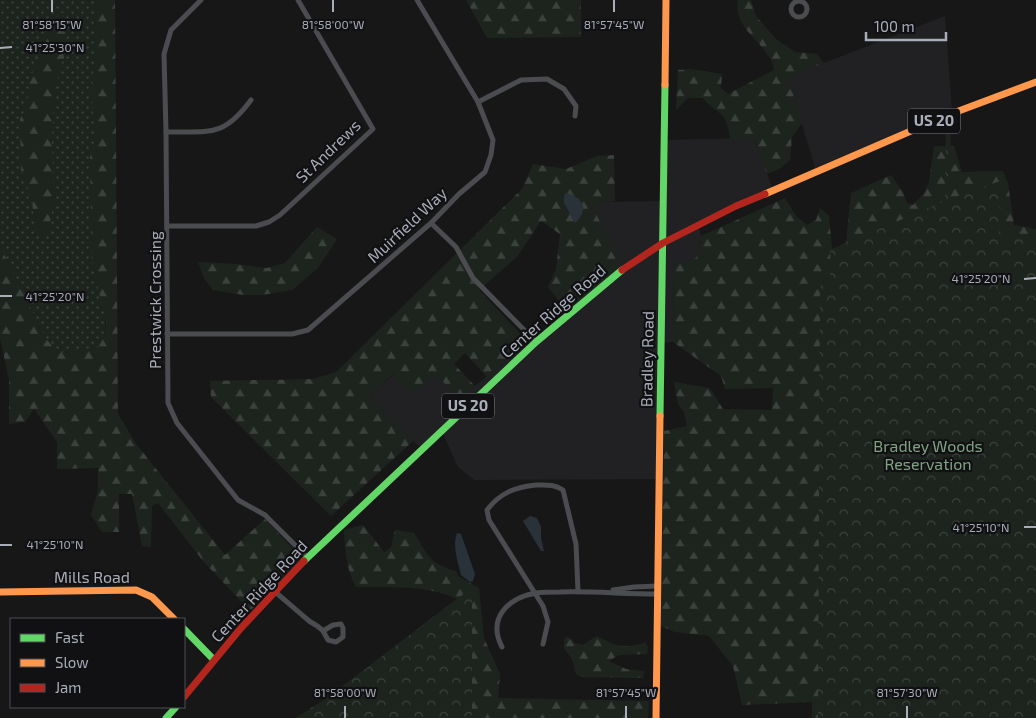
<svg xmlns="http://www.w3.org/2000/svg" width="1036" height="718" viewBox="0 0 1036 718" font-family="'Exo 2',sans-serif">
  <style>
    .built { fill: #212123 }
    .grass { fill: url(#grass-dots) }
    .forest { fill: url(#forest-firs) }
    .park { fill: url(#park-crowns) }
    .water { fill: #2a3239 }
    .lines { fill: none; stroke-linecap: round; stroke-linejoin: round }
    .street { stroke: #4b4c50; stroke-width: 5 }
    .fast { stroke: #63d668; stroke-width: 7 }
    .slow { stroke: #ff974d; stroke-width: 7 }
    .jam { stroke: #b3261e; stroke-width: 7 }
    .ticks { fill: none; stroke: #a8adb8; stroke-width: 2 }
    .labels { text-anchor: middle; stroke-width: 4.5; stroke-linejoin: round; paint-order: stroke }
    .shield { fill: #111113; stroke: #7b7e86; stroke-width: 1 }
    .shield-label { font-size: 15px; font-weight: bold; fill: #a8adb8 }
    .street-label { font-size: 16px; fill: #a8adb8; stroke: #111113 }
    .park-label { font-size: 16px; fill: #7fa381; stroke: #111113 }
    .ticks-label { font-size: 12px; text-anchor: middle; fill: #a8adb8; stroke: #111113; stroke-width: 4.5; stroke-linejoin: round; paint-order: stroke }
  </style>
  <defs>
    <pattern id="grass-dots" width="8" height="8" patternUnits="userSpaceOnUse" patternTransform="scale(1.25)"><rect width="8" height="8" fill="#1d241e"/><path d="M2 2h.1M6 6h.1" fill="none" stroke="#3b413d" stroke-width="1.8" stroke-linecap="round"/></pattern>
    <pattern id="forest-firs" width="22" height="20" patternUnits="userSpaceOnUse" patternTransform="scale(1.25)"><rect width="22" height="20" fill="#1d241e"/><path d="M5 1l3.5 6h-7zM16 11l3.5 6h-7z" fill="#3b413d"/></pattern>
    <pattern id="park-crowns" width="20" height="18" patternUnits="userSpaceOnUse" patternTransform="scale(1.25)"><rect width="20" height="18" fill="#1d241e"/><path d="M2 6a3 3 0 1 1 6 0M12 15a3 3 0 1 1 6 0" fill="none" stroke="#3b413d"/></pattern>
  </defs>
  <rect width="100%" height="100%" fill="#171717"/>
  <g class="built">
    <path d="M945 16 952 110 815 168 788 77Z"/>
    <path d="M754 138 772 187 698 223 701 236 696 258 674 265 673 342 658 343 656 479 474 480 458 467 443 434 424 450 413 441 370 396 394 374 435 373 461 400 475 386 567 311 597 216 599 202 661 201 662 140Z"/>
  </g>
  <path class="grass" d="M0 0H96L94 30 106 166V302L104 355 63 359 46 339 0 246Z"/>
  <g class="forest">
    <path d="M96 0H115L118 414 137 445 225 555 265 519 302 558 250 611 203 561 158 503 152 506 151 547 142 546 132 494H119V532H102L91 515 98 490V468L57 469V442L34 409 25 422 9 424V380L0 338V246L46 339 59 353 98 347 105 336 106 320 92 265 90 157 95 139 91 88 96 55 94 30Z"/>
    <path d="M466 0H581V37L487 38Z"/>
    <path d="M738 0H751L756 16 776 39 795 52 817 54 824 63 788 77 802 123 792 137 790 160 781 168 767 174 754 138 730 139C726 107 719 118 703 98H688L676 110 678 70 690 69 722 74 721 88 728 94 774 70C771 44 732 31 738 0Z"/>
    <path d="M64 12 67 30 65 55 59 72 54 97 52 141 54 201 48 233 41 235 37 231 34 224 32 199 21 170 20 119C28 107 29 92 29 78 38 67 34 60 37 48 37 46 39 44 40 41 47 27 51 20 64 12Z"/>
    <path d="M934 146H954L962 172 1003 171 1008 183 1014 225 1036 229V718H812V702L742 705 733 666 709 636 675 632 661 626 664 431 687 426 684 412 678 404 674 382 710 388 723 409 772 410 773 388 725 389 721 376 673 342 674 265 696 258 701 236 785 198 796 216 807 225 816 220 820 208 829 216 832 249 846 243 851 193 891 175 903 192 907 203 913 205 924 193 929 182Z"/>
    <path d="M614 155 615 201 599 202 597 216 622 265 567 311 548 287 556 269 560 234 541 221 517 257 479 290 528 342 487 377 465 353 454 364 475 386 461 400 435 374 412 394 393 374 370 396 413 441 331 516 211 397 210 381 313 379 336 372 522 189 533 164 566 169 597 156Z"/>
    <path d="M317 227 337 239 318 268 292 290 262 295H243L213 290 204 278 198 262 235 264 267 268 285 263Z"/>
    <path d="M363 525 384 552 391 547 395 530 414 533C428 555 429 564 456 571L458 576 479 588 484 638 500 674 498 698 649 701 648 718H296L332 694 457 599C427 584 389 588 356 587 346 569 345 550 344 530Z"/>
    <path d="M567 636 575 643 583 645 596 636C603 638 609 643 616 645 624 647 638 646 645 642L648 647 647 654 619 655 609 661 626 669 644 671 643 678 581 677 576 674 572 659 564 648V640Z"/>
  </g>
  <g class="park">
    <path d="M951 115 950 199 1000 181 999 236H1036V718H818L820 286C835 282 830 262 830 250L945 201 946 117Z"/>
    <path d="M472 588V718H302L457 599Z"/>
  </g>
  <g class="water">
    <path d="M566 193C584 197 589 211 575 223L564 203V196Z"/>
    <path d="M530 516 537 518 541 527V538L544 551H541L523 521Z"/>
    <path d="M457 533 461 534 475 574 473 581 470 582 461 575C458 562 452 545 457 533Z"/>
  </g>
  <g class="lines">
    <g class="street">
      <path d="M201 0 171 30 164 54 166 132 168 403 177 423 238 500 265 515 307 557"/>
      <circle cx="799" cy="9" r="8"/>
      <path d="M478 102 521 80 547 79 564 89 576 106 575 116"/>
      <path d="M166 132C210 131 223 138 251 100"/>
      <path d="M431 223 456 247 473 278 536 342"/>
      <path d="M167 226H256L269 222 280 215 373 129 298 0"/>
      <path d="M167 334H292L308 330 431 223 459 194 485 172 491 155 493 140 478 102 417 0"/>
      <path d="M613 590 634 587 657 586"/>
      <path d="M274 591C285 600 296 610 308 620 313 624 319 626 323 631L328 640 336 642 343 637V628L341 624 333 625 323 631"/>
      <path d="M543 644 548 622 543 606 489 520 487 510C500 493 515 487 536 485 547 485 554 484 563 490L576 544 578 591"/>
      <path d="M502 647C487 618 508 598 536 593 544 592 552 592 560 592 592 591 624 594 657 594"/>
    </g>
    <g class="fast">
      <path d="M660 416 665 85"/>
      <path d="M304 561 536 342 622 270"/>
      <path d="M184 629 214 660"/>
      <path d="M166 718 176 707"/>
    </g>
    <g class="slow">
      <path d="M665 85 666 0"/>
      <path d="M765 194 948 115 1036 82"/>
      <path d="M0 592 136 590 152 597 174 619"/>
      <path d="M656 718 660 416"/>
    </g>
    <g class="jam">
      <path d="M622 270 663 243 736 206 765 194"/>
      <path d="M184 697 241 628 304 561"/>
    </g>
  </g>
  <path class="ticks" d="M52 0V12M333 0V12M614 0V12M0 48 12 47M1024 279 1036 278M0 296H12M1024 527H1036M0 545H12M345 706V718M626 706V718M907 706V718"/>
  <g class="labels">
    <g class="shield">
      <rect x="908" y="108.5" width="52" height="25" rx="4"/>
      <rect x="442" y="393.5" width="52" height="25" rx="4"/>
    </g>
    <g class="shield-label">
      <text x="934" y="126">US 20</text>
      <text x="468" y="411">US 20</text>
    </g>
    <g class="street-label">
      <text transform="translate(328 151) rotate(-44)" y="6">St Andrews</text>
      <text transform="translate(407 225) rotate(-43)" y="6">Muirfield Way</text>
      <text transform="translate(155 300) rotate(-90)" y="6">Prestwick Crossing</text>
      <text transform="translate(553 311) rotate(-41)" y="6">Center Ridge Road</text>
      <text transform="translate(647 359) rotate(-89)" y="6">Bradley Road</text>
      <text x="92" y="583">Mills Road</text>
      <text transform="translate(259 591) rotate(-47)" y="6">Center Ridge Road</text>
    </g>
    <g class="park-label">
      <text x="928" y="452">Bradley Woods<tspan x="928" dy="18">Reservation</tspan></text>
    </g>
  </g>
  <g class="ticks-label">
    <text x="52" y="29">81°58'15"W</text>
    <text x="333" y="29">81°58'00"W</text>
    <text x="614" y="29">81°57'45"W</text>
    <text x="55" y="52">41°25'30"N</text>
    <text x="981" y="283">41°25'20"N</text>
    <text x="55" y="301">41°25'20"N</text>
    <text x="981" y="532">41°25'10"N</text>
    <text x="55" y="549">41°25'10"N</text>
    <text x="345" y="697">81°58'00"W</text>
    <text x="626" y="697">81°57'45"W</text>
    <text x="907" y="697">81°57'30"W</text>
  </g>
  <rect x="10" y="618" width="175" height="90" fill="#111113" stroke="#4d4f55"/>
  <rect x="20" y="634" width="25" height="8" fill="#63d668" stroke="#4d4f55"/>
  <text x="55" y="643" font-size="15" fill="#a8adb8">Fast</text>
  <rect x="20" y="659" width="25" height="8" fill="#ff974d" stroke="#4d4f55"/>
  <text x="55" y="668" font-size="15" fill="#a8adb8">Slow</text>
  <rect x="20" y="684" width="25" height="8" fill="#b3261e" stroke="#4d4f55"/>
  <text x="55" y="693" font-size="15" fill="#a8adb8">Jam</text>
  <path d="M866 32v8h80v-8" fill="none" stroke="#a8adb8" stroke-width="2.5"/>
  <text x="874" y="32" font-size="15" fill="#a8adb8" stroke="#111113" stroke-width="4" paint-order="stroke">100 m</text>
</svg>
